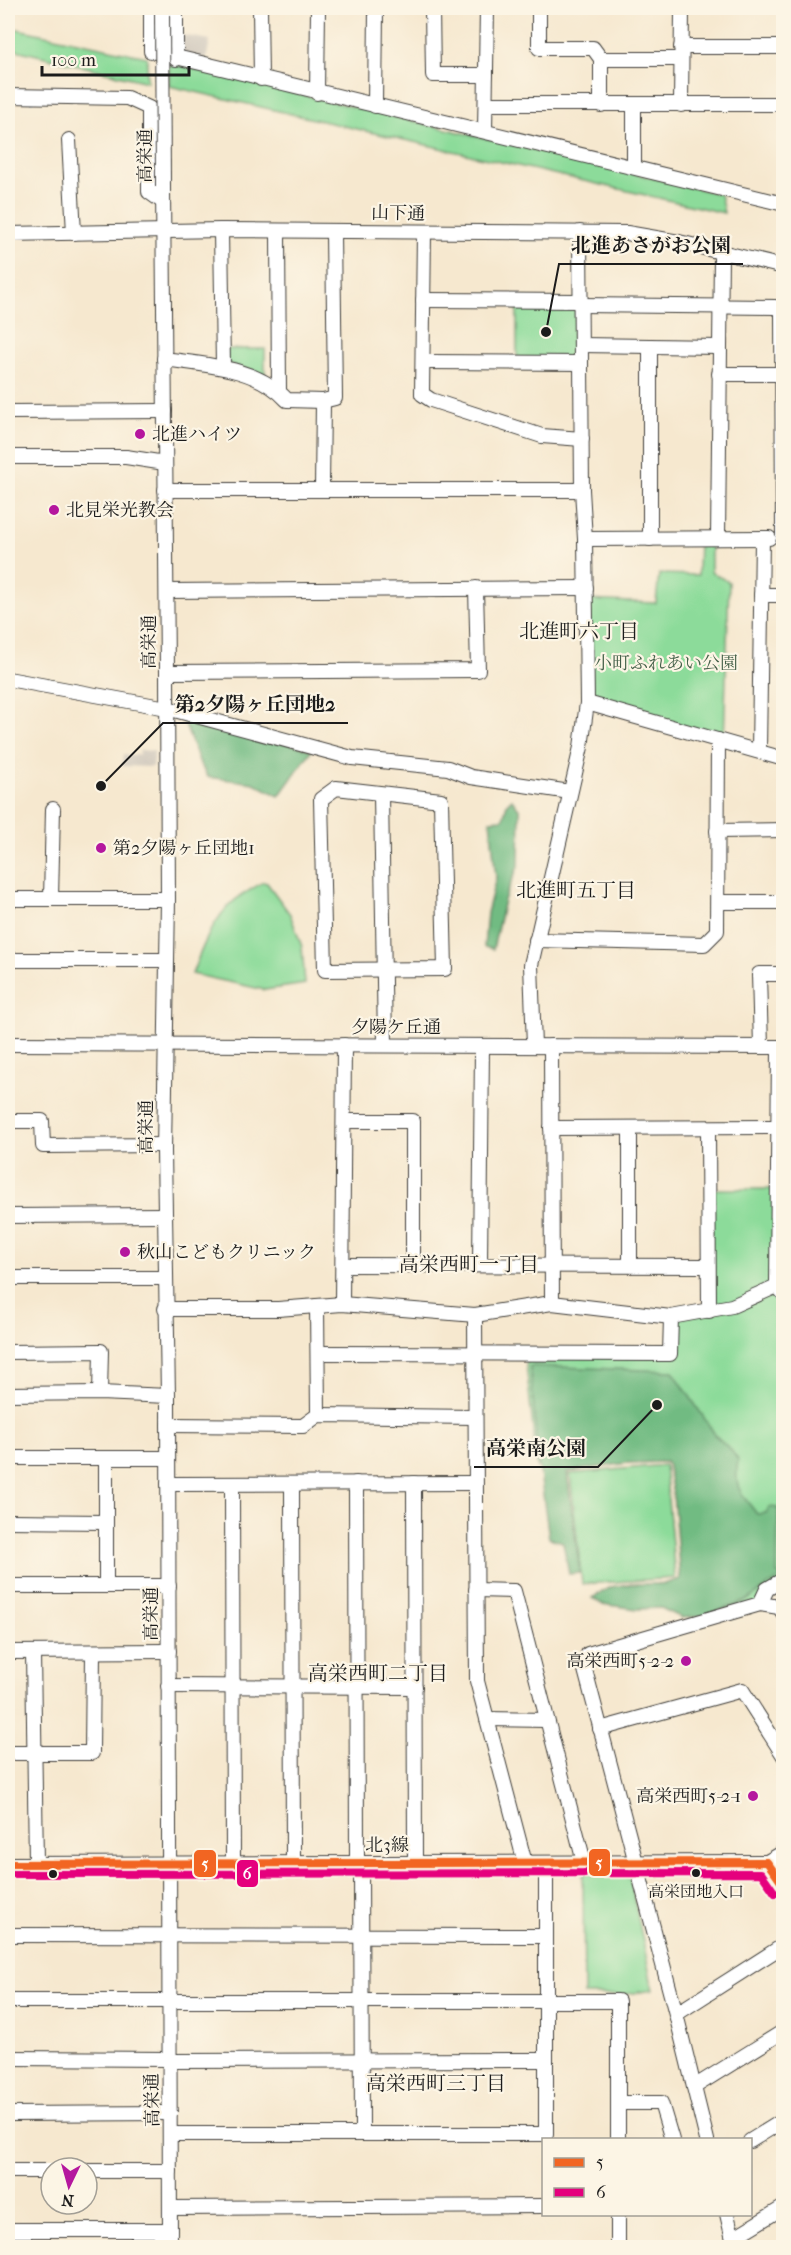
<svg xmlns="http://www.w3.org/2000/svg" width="791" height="2255" viewBox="0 0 791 2255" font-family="'IM FELL French Canon','Noto Serif JP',serif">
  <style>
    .industrial { fill: #cbc3b8 }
    .green { fill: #8cdb9a; stroke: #547c5b; stroke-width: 1.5 }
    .forest { fill: #71bb82; stroke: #466c4f; stroke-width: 1.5 }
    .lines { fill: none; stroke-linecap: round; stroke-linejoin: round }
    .minor-casing { stroke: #3d3b37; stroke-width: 16 }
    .minor { stroke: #fff; stroke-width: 14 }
    .minor-bridge-casing { stroke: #3d3b37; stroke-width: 16; stroke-linecap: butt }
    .minor-bridge { stroke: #fff; stroke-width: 14 }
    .bus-1-casing { stroke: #fcf5e5; stroke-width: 12 }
    .bus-2-casing { stroke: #fcf5e5; stroke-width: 12 }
    .bus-1 { stroke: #f26522; stroke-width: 8 }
    .bus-2 { stroke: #e5007d; stroke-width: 8 }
    .poi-dot { fill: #b5179e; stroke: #fcf5e5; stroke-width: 2 }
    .bus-dot { fill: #1c1c1c; stroke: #fcf5e5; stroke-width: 2 }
    .labels { text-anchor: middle; stroke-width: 4.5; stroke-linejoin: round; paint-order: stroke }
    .bus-label { font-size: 16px; fill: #1c1c1c; stroke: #fcf5e5 }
    .street-label { font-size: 18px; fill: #1c1c1c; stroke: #fcf5e5 }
    .poi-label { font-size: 18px; fill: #1c1c1c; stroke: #fcf5e5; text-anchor: start }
    .park-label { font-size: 18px; fill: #435f48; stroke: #fcf5e5 }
    .neighbourhood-label { font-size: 20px; fill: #1c1c1c; stroke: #fcf5e5 }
    .leader { fill: none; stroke: #1c1c1c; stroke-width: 2 }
    .callout-dot { fill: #1c1c1c; stroke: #fcf5e5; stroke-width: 2 }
    .callout-label { font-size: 20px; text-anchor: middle; font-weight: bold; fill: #1c1c1c; stroke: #fcf5e5; stroke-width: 4.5; stroke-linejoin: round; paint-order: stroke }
    .line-badge { stroke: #fcf5e5; stroke-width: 2 }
    .badge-label { font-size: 16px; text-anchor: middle; font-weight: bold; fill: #fff }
  </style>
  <rect width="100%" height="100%" fill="#fcf5e5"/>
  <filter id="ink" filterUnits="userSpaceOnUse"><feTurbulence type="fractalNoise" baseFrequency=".0167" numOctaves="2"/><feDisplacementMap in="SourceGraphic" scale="12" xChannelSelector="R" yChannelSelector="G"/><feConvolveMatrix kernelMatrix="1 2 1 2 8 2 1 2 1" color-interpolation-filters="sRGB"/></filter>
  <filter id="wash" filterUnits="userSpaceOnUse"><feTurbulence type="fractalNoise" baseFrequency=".008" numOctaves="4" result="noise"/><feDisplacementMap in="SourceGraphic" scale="24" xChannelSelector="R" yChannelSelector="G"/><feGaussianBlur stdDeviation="1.35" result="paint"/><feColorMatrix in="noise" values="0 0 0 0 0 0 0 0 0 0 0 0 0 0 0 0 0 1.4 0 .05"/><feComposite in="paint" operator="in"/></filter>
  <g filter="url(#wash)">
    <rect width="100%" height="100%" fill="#f6e8cf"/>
    <g class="industrial">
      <path d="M182 35 210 40 206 60 181 52Z"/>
      <path d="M140 750 154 751 153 767 122 766 123 755H139Z"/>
    </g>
    <g class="green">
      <path d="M8 27 147 57V82L8 48Z"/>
      <path d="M169 63 720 194 724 213 169 86Z"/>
      <rect x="517" y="305" width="59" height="54"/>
      <path d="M225 349H265V376L226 363Z"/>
      <path d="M699 538H711V572L729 582 724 741 587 703 586 600 656 603 659 574 698 575Z"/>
      <path d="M263 882 267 883 290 914 302 947 305 984 265 990 192 974C202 948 213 918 235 900 244 893 254 888 263 882Z"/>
      <path d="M708 1189H777L784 1294V1579L760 1604 708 1613 670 1457 537 1467 525 1354H670L671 1317 709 1310Z"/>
      <path d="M665 1465 675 1578 582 1584 570 1474Z"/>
      <path d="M620 1873 630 1879 653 1990 621 1995H584L583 1874Z"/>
    </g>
    <g class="forest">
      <path d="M190 717 312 750 279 796 254 783 208 777 200 764 183 720Z"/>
      <path d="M512 799 520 810 519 864 504 900 493 949 484 947 487 913 496 878 490 820 503 819 507 804Z"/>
      <path d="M530 1366 673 1371 716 1436 731 1450 738 1460C733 1489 741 1493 757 1514L766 1513 769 1507 778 1508 777 1574 783 1576 746 1601 704 1616 682 1618 661 1608 637 1609 602 1604 592 1598 610 1587 633 1584H664L680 1579 673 1494 667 1462 627 1463 567 1472 580 1573 569 1574 563 1542 549 1538 539 1465Z"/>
    </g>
  </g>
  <g filter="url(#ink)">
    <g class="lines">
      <g class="minor-casing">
        <g id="minor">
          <path d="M151 8V51L784 204"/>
          <path d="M176 8V59"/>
          <path d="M260 8 261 79"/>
          <path d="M432 8 433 75H486"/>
          <path d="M539 8V48H593L601 59V105"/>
          <path d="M681 47H784"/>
          <path d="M601 59H681"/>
          <path d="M317 93 318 8"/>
          <path d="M8 96 127 98 149 108V192L163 202"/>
          <path d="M486 104H784"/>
          <path d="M634 105V167"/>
          <path d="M681 105 682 8"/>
          <path d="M375 106 376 8"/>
          <path d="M485 131 487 8"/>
          <path d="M69 140 74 233"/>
          <path d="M163 187 167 672 168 899 164 1151 168 1396 170 2248"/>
          <path d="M221 230 223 367"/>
          <path d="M278 231 279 391"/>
          <path d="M424 232 422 394 431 400 542 436 582 439"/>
          <path d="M8 234 221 230 627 233 679 242 784 267"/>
          <path d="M423 300 580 301"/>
          <path d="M580 305 775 307 782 311 783 538"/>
          <path d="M581 345 719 347"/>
          <path d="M164 359C206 365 257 367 287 400L323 401 335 398 333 231"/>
          <path d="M423 362 581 363"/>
          <path d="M719 374H783"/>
          <path d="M8 412 165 411"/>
          <path d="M8 457H126L165 463"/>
          <path d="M322 489 323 401"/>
          <path d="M165 490H582"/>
          <path d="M718 538 721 253"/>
          <path d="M585 539 769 538"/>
          <path d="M650 539V346"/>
          <path d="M167 591 586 588"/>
          <path d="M761 595H784"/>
          <path d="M167 672 478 670 476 588"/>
          <path d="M8 679 167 708 352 758 448 768 471 777 570 792"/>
          <path d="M587 703 784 759"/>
          <path d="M759 751 762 538"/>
          <path d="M336 788 441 800 445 969 325 970 321 799Z"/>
          <path d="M381 794 385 1044"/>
          <path d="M717 831 784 830"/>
          <path d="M8 899H168"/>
          <path d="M51 899 53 809"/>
          <path d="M718 902H784"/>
          <path d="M536 940 704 944 717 931 718 740"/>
          <path d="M8 960H167"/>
          <path d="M8 1044 784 1047"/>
          <path d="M534 1046 531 965 581 747 587 703 585 539 582 490 580 232"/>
          <path d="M551 1046 552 1303"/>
          <path d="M761 1047 759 974H784"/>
          <path d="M779 1047 777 1286 784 1294"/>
          <path d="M8 1121H42L43 1146 164 1145"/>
          <path d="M344 1121H413V1265"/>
          <path d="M551 1128 777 1127"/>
          <path d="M708 1128 709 1311"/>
          <path d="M630 1129V1265"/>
          <path d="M8 1216 164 1215"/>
          <path d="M343 1265 708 1266"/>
          <path d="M480 1265 482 1046"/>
          <path d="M8 1278H164"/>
          <path d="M342 1304 344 1045"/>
          <path d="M317 1306 318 1415"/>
          <path d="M165 1309H278L342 1304 475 1315 552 1303 671 1317 732 1306 777 1286"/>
          <path d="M475 1315 477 1681 525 1863"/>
          <path d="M8 1352 101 1351 100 1393"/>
          <path d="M318 1353 670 1354 671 1317"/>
          <path d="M8 1394 100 1393 168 1396"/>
          <path d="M168 1425 303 1426 318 1415 475 1417"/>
          <path d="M8 1458H168"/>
          <path d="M106 1458V1586"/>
          <path d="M356 1483 357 1863"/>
          <path d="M414 1483 415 1863"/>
          <path d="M168 1484 475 1483"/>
          <path d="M232 1484 233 1864"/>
          <path d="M292 1484 293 1863"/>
          <path d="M8 1521 105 1522"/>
          <path d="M8 1586H169"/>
          <path d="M476 1590 514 1591 584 1862"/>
          <path d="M760 1604 767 1589 784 1579"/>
          <path d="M8 1652 169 1651"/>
          <path d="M33 1652 36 1863"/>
          <path d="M168 1686 415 1687"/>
          <path d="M487 1719 546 1720"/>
          <path d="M600 1729 742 1690 784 1756"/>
          <path d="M8 1753H92L93 1652"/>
          <path d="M767 1862 784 1887"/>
          <path d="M767 1862 784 1852"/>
          <path d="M361 1863 362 2133"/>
          <path d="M8 1864 767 1862"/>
          <path d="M8 1935 546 1936"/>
          <path d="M8 2001H618V2140"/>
          <path d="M676 2014 784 1945"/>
          <path d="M8 2058 169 2059"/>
          <path d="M169 2061 546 2060"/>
          <path d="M694 2087 784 2031"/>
          <path d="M619 2103H661L672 2140"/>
          <path d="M8 2114 170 2113"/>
          <path d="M170 2134H546V1863"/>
          <path d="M707 2140 676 2014 584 1666 588 1654 760 1604 779 1607 784 1614"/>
          <path d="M750 2141 784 2120"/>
          <path d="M8 2171H51"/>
          <path d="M87 2171H170"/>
          <path d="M170 2208 544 2206"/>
          <path d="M618 2214V2248"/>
          <path d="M727 2214 735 2248"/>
          <path d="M8 2230H170"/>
          <path d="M733 2238 784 2207"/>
        </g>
      </g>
      <use href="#minor" class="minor"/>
      <g class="minor-bridge-casing">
        <path id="minor-bridge" d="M162 8 163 187"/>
      </g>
      <use href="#minor-bridge" class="minor-bridge"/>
      <g class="bus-1-casing">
        <path id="bus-1" d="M8 1864 767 1862 784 1886"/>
      </g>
      <g class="bus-2-casing">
        <path id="bus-2" d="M8 1874 761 1873 775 1893"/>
      </g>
      <use href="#bus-1" class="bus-1"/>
      <use href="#bus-2" class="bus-2"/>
    </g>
  </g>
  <g class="poi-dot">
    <circle cx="140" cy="434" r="6"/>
    <circle cx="54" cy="510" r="6"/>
    <circle cx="101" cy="848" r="6"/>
    <circle cx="125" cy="1252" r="6"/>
    <circle cx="686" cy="1661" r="6"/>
    <circle cx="753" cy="1796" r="6"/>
  </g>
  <g class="bus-dot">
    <circle cx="696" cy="1873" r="5"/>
    <circle cx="53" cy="1874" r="5"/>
  </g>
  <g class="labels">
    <g class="bus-label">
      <text x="696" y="1897">高栄団地入口</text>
    </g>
    <g class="street-label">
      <text transform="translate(145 156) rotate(-90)" y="6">高栄通</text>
      <text transform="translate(398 213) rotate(1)" y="6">山下通</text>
      <text transform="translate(149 642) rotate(-90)" y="6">高栄通</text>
      <text x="396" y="1033">夕陽ケ丘通</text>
      <text transform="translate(146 1127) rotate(-90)" y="6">高栄通</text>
      <text transform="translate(151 1614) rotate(-90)" y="6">高栄通</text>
      <text x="387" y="1851">北3線</text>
      <text transform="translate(152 2100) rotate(-91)" y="6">高栄通</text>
    </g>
    <g class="poi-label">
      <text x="152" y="440">北進ハイツ</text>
      <text x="66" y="516">北見栄光教会</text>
      <text x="113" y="854">第2夕陽ヶ丘団地1</text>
      <text x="137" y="1258">秋山こどもクリニック</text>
      <text x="674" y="1667" text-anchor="end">高栄西町5-2-2</text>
      <text x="741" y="1802" text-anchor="end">高栄西町5-2-1</text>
    </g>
    <g class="park-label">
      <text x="666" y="669">小町ふれあい公園</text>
    </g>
    <g class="neighbourhood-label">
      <text x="579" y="638">北進町六丁目</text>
      <text x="576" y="897">北進町五丁目</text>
      <text x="469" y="1271">高栄西町一丁目</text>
      <text x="378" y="1680">高栄西町二丁目</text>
      <text x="436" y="2090">高栄西町三丁目</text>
    </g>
  </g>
  <path class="leader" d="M546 332L559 264H743M101 786L163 723H348M657 1405L598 1467H474"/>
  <g class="callout-dot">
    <circle cx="546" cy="332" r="6"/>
    <circle cx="101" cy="786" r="6"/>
    <circle cx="657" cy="1405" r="6"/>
  </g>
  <g class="callout-label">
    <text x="651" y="252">北進あさがお公園</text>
    <text x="255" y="711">第2夕陽ヶ丘団地2</text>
    <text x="536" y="1455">高栄南公園</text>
  </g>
  <g class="line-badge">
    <rect x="588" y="1848" width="23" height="29" rx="6" fill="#f26522"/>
    <rect x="193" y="1849" width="24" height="29" rx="6" fill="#f26522"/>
    <rect x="236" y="1859" width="23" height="29" rx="6" fill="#e5007d"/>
  </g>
  <g class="badge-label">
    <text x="599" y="1868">5</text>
    <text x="205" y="1869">5</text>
    <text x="247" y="1879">6</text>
  </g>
  <rect width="791" height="2255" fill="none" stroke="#fcf5e5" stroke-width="30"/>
  <rect x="542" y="2138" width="210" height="78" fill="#fcf5e5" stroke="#a29e95" stroke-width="1.5"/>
  <rect x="554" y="2158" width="30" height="9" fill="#f26522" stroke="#a29e95" stroke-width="1.5"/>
  <text x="596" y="2168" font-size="18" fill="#1c1c1c">5</text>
  <rect x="554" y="2188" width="30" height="9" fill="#e5007d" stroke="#a29e95" stroke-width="1.5"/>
  <text x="596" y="2198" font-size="18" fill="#1c1c1c">6</text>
  <g transform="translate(69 2186) rotate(185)"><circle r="28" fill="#fcf5e5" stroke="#a29e95" stroke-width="1.5"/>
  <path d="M0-4.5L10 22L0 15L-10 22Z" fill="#b5179e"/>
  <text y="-9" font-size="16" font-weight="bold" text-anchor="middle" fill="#1c1c1c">N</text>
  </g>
  <path d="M42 66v9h147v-9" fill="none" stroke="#1c1c1c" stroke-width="3"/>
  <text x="51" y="66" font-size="18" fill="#1c1c1c" stroke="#fcf5e5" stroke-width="4.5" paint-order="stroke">100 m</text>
</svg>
